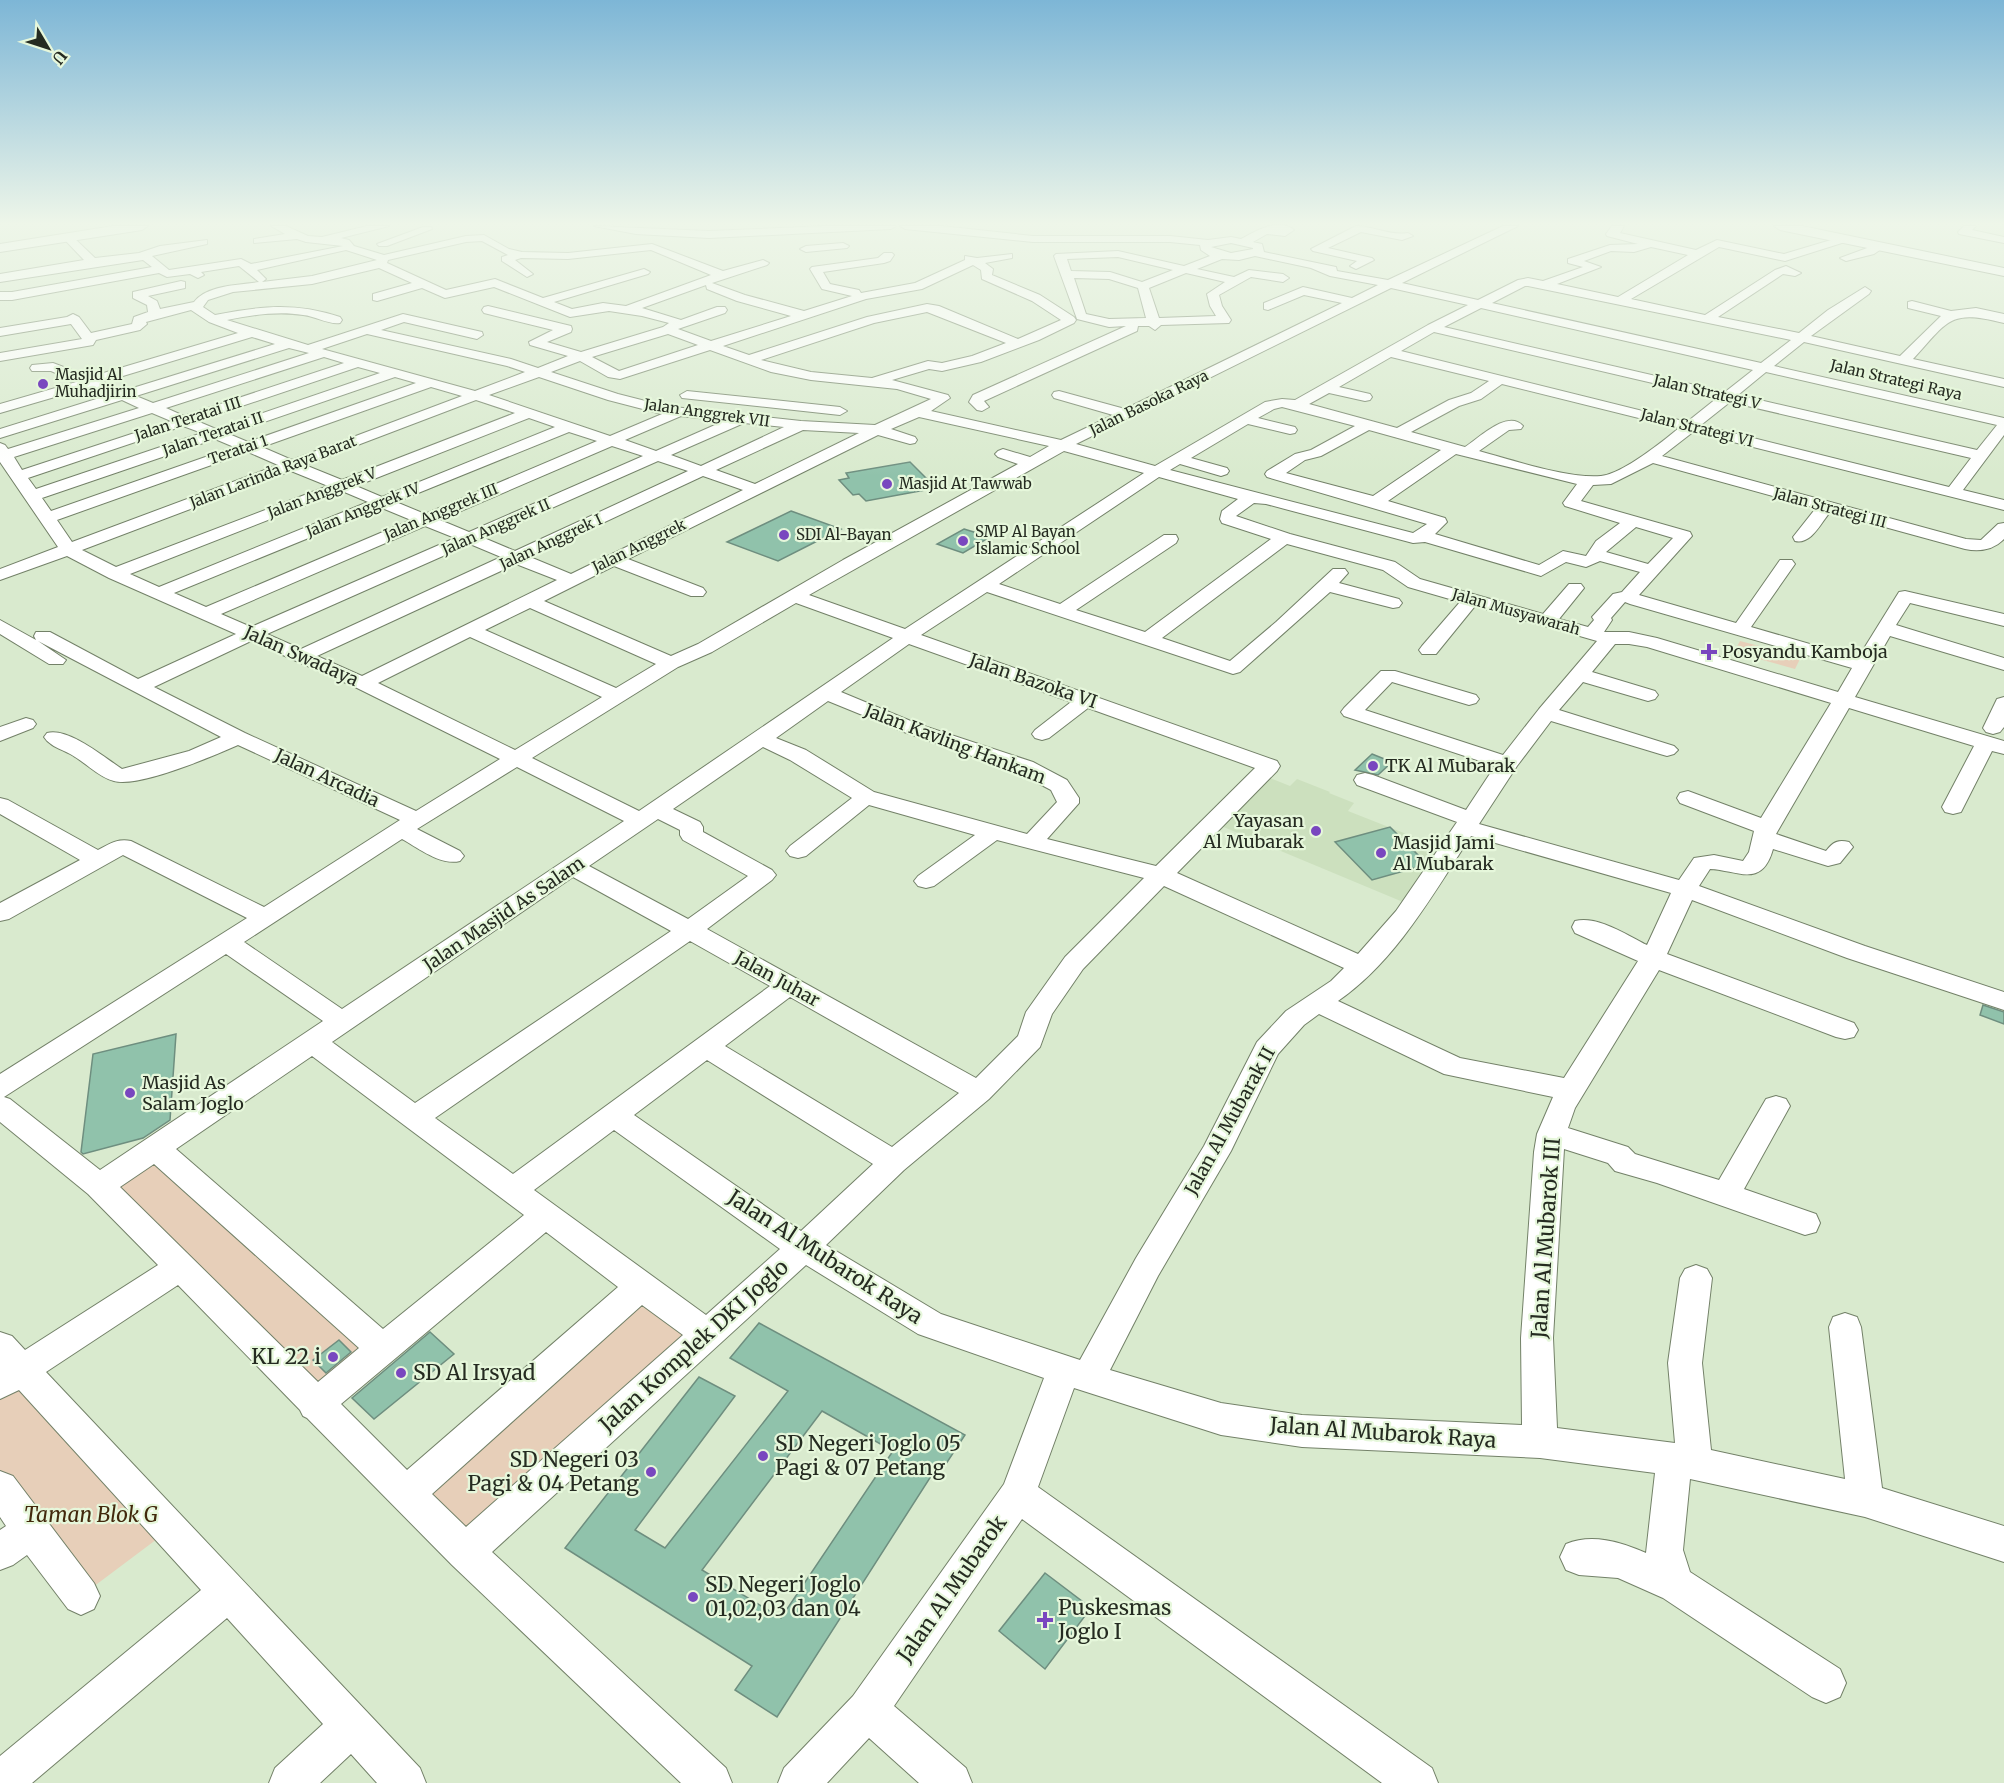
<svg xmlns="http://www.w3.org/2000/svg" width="2004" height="1783" viewBox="0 0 2004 1783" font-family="Merriweather,serif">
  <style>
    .built { fill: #cce0be }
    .green { fill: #e7cfb9 }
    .building { fill: #90c2ab; stroke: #6e8e7f; stroke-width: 1.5; fill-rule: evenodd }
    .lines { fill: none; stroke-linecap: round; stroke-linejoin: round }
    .minor-casing { stroke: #738168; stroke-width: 2 }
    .major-casing { stroke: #738168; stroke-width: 2 }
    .minor { fill: #fff; fill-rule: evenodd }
    .major { fill: #fff; fill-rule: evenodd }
    .poi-dot { fill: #7947bf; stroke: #e6f7db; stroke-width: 2 }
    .labels { text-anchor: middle; stroke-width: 4.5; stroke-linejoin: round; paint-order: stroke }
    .far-poi-label { font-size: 15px; fill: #252b21; stroke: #e6f7db; text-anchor: start }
    .far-street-label { font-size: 15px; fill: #252b21; stroke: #e6f7db }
    .poi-label { font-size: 18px; fill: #252b21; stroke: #e6f7db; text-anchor: start }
    .street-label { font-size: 18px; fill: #252b21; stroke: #e6f7db }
    .near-street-label { font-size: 21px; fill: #252b21; stroke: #e6f7db }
    .near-poi-label { font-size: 21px; fill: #252b21; stroke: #e6f7db; text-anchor: start }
    .near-park-label { font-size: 21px; font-style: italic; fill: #42290d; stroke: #e6f7db }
  </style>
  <rect width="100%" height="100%" fill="#d9eace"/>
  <path class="built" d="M1265 776 1290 786 1297 779 1330 792 1329 793 1354 803 1348 811 1447 850 1403 902 1214 823Z"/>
  <g class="green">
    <path d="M1740 641 1801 657 1795 669 1734 652Z"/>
    <path d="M156 1149 383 1349 315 1405 99 1186Z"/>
    <path d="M650 1292 697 1327 465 1552 406 1494Z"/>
    <path d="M41 1365 173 1527 81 1596 0 1488V1391Z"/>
  </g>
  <g class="building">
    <path d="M910 462 936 488 866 501 859 494 853 495 839 480 849 478 846 473Z"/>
    <path d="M791 511 841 529 778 561 727 542Z"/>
    <path d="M964 529 990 537 963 553 937 544Z"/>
    <path d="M1372 754 1392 762 1378 775 1355 770Z"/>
    <path d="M1390 827 1426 863 1425 865 1372 880 1335 842Z"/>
    <path d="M1983 1005 2004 1012V1024L1980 1015Z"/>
    <path d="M176 1034 170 1120 143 1138 83 1154 81 1152 93 1054Z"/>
    <path d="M759 1323 965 1435 938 1476 933 1473 777 1717 735 1690 752 1666 565 1548 699 1377 735 1396 635 1530 665 1548 788 1391 730 1358ZM822 1411 893 1451 781 1618 702 1570Z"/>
    <path d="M430 1332 454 1354 374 1419 352 1398Z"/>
    <path d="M339 1340 351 1352 326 1373 313 1360Z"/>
    <path d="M1045 1573 1091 1608 1045 1669 999 1631Z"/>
  </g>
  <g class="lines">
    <g class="minor-casing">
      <g id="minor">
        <path d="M271 226H286L308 236 322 237 367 226H389L341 238 349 240 354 246 384 255 466 236 484 235 509 249 522 252 568 253 652 244 723 271 763 260 769 263 767 265 712 283 745 295 804 311 852 296 822 289 810 269 812 267 878 258 884 253H892L894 255 890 261 884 263 823 272 830 284 859 290 861 293 915 283 965 260V256L977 258 1012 254V258L985 263 993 269 992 275 1040 295 1074 317 1076 320 1074 323 1039 340 981 362 942 371 929 369 892 380 948 395 950 398 931 411 1061 440 1113 415 1054 398 1052 395 1054 392 1059 391 1125 409 1342 303 1304 295 1268 310 1264 309V303L1303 287 1352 298 1378 285 1330 276 1311 268 1255 256 1239 260 1222 259 1197 269 1234 277 1249 270 1283 274 1289 278 1283 282 1251 277 1219 295 1222 306 1231 320 1229 323 1161 325 1155 330 1149 326H1138L1137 331 984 401 989 407 982 411 977 410 969 402 973 395 1126 326 1109 327 1077 319 1054 256 1056 254 1118 251 1184 266 1210 256 1201 250 1200 245 1170 242H1033L905 229 900 226H941L1033 236H1170L1208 240 1231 237 1241 239C1256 231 1279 217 1294 230L1285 236 1267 234 1253 242 1262 244 1264 252 1336 267 1337 271 1388 280 1503 226H1518L1402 283 1478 300 1518 280 1528 278 1543 281 1583 267 1568 263V259L1610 245 1638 244 1607 236 1606 234 1612 226H1624L1620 233 1696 250 1717 240 1784 254 1841 237 1845 238V242L1785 261 1719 247 1631 299 1705 315 1775 270 1786 266 1801 273 1795 276 1783 274 1718 317 1799 333 1828 310 1865 287 1871 291 1869 294 1811 336 1900 356 1941 316 1908 308V302L1912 301 1951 311 1976 308 2004 314V323C1949 309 1949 320 1913 359L2004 379V387L1804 342 1774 366 2004 418V435L1963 490 2004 500V510L1693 432 1662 456 1966 539 1981 540 1998 524 2004 523V539C1993 550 1980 552 1965 549L1830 512C1821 523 1811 545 1795 541L1793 537 1816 508 1653 463 1611 484 1593 485 1581 501 1690 532 1692 536 1639 595 1736 623 1780 560H1792L1795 564 1751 627 1858 658 1899 592 1905 591 2004 614V626L1910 603 1896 625 2004 658V670L1890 636 1855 697 2004 741V754L1992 751 1961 812 1953 814 1945 812 1942 807 1974 746 1849 708 1776 834 1826 851C1833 842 1838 839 1849 842L1853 847 1840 863 1828 866 1773 849C1762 889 1737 870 1710 869L1699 886 1865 946 2004 992V1010L1847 958 1692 900 1667 954 1854 1023 1858 1030 1854 1037 1845 1039 1836 1037 1659 970 1575 1108 1568 1128 1628 1147 1635 1154 1719 1180 1766 1099 1776 1096 1786 1099 1790 1106 1744 1189 1816 1214 1820 1223 1816 1232 1805 1235 1657 1183 1615 1171 1608 1163 1564 1149 1553 1338 1557 1428 1675 1443 1668 1363 1680 1278 1685 1269 1696 1265 1707 1269 1712 1278 1702 1363 1711 1450 1845 1479 1829 1327 1833 1317 1845 1313 1857 1317 1861 1327 1882 1488 2004 1526V1562L1865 1517 1690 1479 1683 1550 1690 1572 1840 1669 1846 1683 1840 1697 1826 1703 1812 1697 1663 1598 1618 1578 1579 1575 1566 1570 1560 1557 1566 1544C1592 1533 1621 1542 1646 1553L1655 1473 1540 1458 1302 1447 1221 1435 1074 1388 1038 1487 1432 1768 1438 1783H1382L1022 1519 894 1706 966 1768 972 1783H919L869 1738 827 1783H778L784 1768 853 1696 1004 1484 1044 1378 918 1334 806 1265 492 1552 726 1768 732 1783H681L452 1565 307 1418 303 1416 300 1410 178 1285 46 1372 420 1768 426 1783H377L351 1754 320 1783H269L275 1768 323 1724 227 1618 32 1783H0V1756L201 1590 19 1390 0 1399V1332L12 1336 25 1350 158 1265 88 1194 0 1122V1074L247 918 123 855 9 919 0 921V903L80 860 0 814V798L8 800 98 850C109 844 118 838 131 841L264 907 400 820 238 745C213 756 139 788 114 781 100 778 87 764 75 757 65 750 50 747 44 737L47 733C68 727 104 757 122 769L189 751 221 737 38 641 66 660 63 664H49L0 634V620L36 640 34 636 36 632H50L138 679 236 634 109 578 67 556 0 580V569L58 547 0 462V443L5 445 8 449 139 408 122 400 0 438V429L109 395 89 387 0 413V404L76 382 51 371H32L30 368 32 365 53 363 90 377 238 333 209 322 191 310 146 322 147 324 140 330 96 340 93 345 0 361V353L82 339 71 324 0 336V328L67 317 73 314 79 317 91 333 132 324 134 317 148 312 147 305 133 298V292L181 281 185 282V288L148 296 157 301 160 309 194 302C207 285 239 285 259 282L239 266 201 272 204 275 198 278 190 274 167 277 159 273 12 300H0V292H12L152 267 143 260 0 282V274L84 260 63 238 68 235 72 236 95 258 139 253 160 246 207 240V244L152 256 169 270 241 259 251 264 343 246 306 242 297 239 254 243V239L285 234ZM482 241 508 255 502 257V261L527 277 533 274 515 260 521 258 568 259 651 250 711 275 626 306 603 303 572 309 554 302 648 274 650 272 644 269 543 298 495 279 446 290 387 263 388 260 466 242ZM1231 243 1253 248V249L1231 253 1211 247ZM1651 247 1688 255 1618 297 1557 284 1601 267 1584 261 1611 251 1634 252ZM346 250 377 260 312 276 262 282 266 279 257 270ZM1118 257 1173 270 1142 282 1110 272 1071 271 1067 259ZM973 265 981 270 982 279 1032 301 1061 320 1018 339 939 306 927 304 867 317 749 355 723 346 866 299 922 289ZM379 268 412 283 373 294V300L377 301 422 288 445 298 494 287 570 317 609 311 642 316 669 323 663 327 581 352 547 342 571 332 572 329 571 326 488 306 484 307 482 310 484 313 553 330 529 342 530 345 568 356 538 368 511 359 381 330 404 322 477 339 483 335 482 332 403 314 308 345 227 320C252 315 278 311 303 315 315 316 329 325 340 323L342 320 340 317C295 302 261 306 215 315L203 307 208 300 233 292 312 284ZM1186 273 1225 282 1207 294 1210 306 1216 316 1159 318 1149 288ZM1074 278 1109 279 1138 288 1146 318 1109 319 1086 314ZM706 285 707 289 737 301 791 316 711 341 678 329 725 313 727 310 725 307H717L681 320 642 308ZM1525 286H1528L1791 340 1761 363 1492 303ZM1391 288 1468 305 1428 325 1295 400 1282 399 1265 402 1155 466 1076 444ZM1481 308 1753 370 1725 392 1444 327ZM927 312 1006 343 972 356 942 363 928 361 872 378 811 372 761 360 874 323ZM1434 332 1717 398 1687 422 1401 351ZM367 334 507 366 525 372 475 391 322 349ZM668 334 698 345 619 371 592 357ZM252 337 275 344 123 391 103 382ZM289 348 309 353 153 403 136 396ZM710 350 771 372 811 380 897 389 931 399 875 425 801 421 665 406 618 394 551 372 580 361 608 377 620 379ZM324 357 344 363 184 416 166 408ZM1391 357 1489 381 1471 393 1449 400 1397 428 1309 404 1329 393 1365 401 1370 400 1372 397 1370 394 1339 387ZM358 367 380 373 216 429 197 421ZM1766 372 1997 425 1977 450 1738 395ZM395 377 416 383 248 442 229 434ZM539 377 608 400 662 414 610 436 489 395ZM1502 384 1679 428C1662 442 1622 474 1601 476 1568 479 1512 460 1479 451L1509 430 1521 429 1523 426C1508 409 1479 438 1465 447L1411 432 1459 406 1481 399ZM431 387 462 396 292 460 262 447ZM476 400 515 413 342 480 305 465ZM1730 402 1971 458 1949 487 1701 425ZM1282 407 1355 426 1311 450 1295 454 1267 471 1265 474 1267 477 1427 524 1413 533 1170 470 1180 464 1221 476 1227 474 1229 471 1227 468 1191 458 1248 424 1290 434 1295 433 1297 430 1295 427 1258 418 1274 409ZM152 413 171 421 22 470 14 457ZM681 416 724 421 656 451 625 440ZM919 417 1049 446 1030 457 1003 449 998 451 995 454 998 457 1018 464 843 560 698 644 671 656 544 601 614 566 691 596H703L706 592 703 588 628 559 878 435 910 444 915 443 917 440 915 437 891 429ZM529 418 555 427 382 497 356 486ZM744 423 784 427 701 466 671 455ZM183 426 202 433 36 489 28 478ZM803 430 859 433 755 484 716 470ZM1369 430 1441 450 1373 496 1286 473 1305 460 1321 456ZM569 432 597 441 425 514 396 502ZM215 439 234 447 51 511 42 498ZM612 446 643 456 469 532 440 520ZM1064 451 1144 473 905 629 809 595ZM248 452 278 465 72 542 57 520ZM1456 454 1577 484 1563 503 1565 506 1620 523 1596 541 1586 556 1563 551 1539 565 1435 534 1447 522 1445 518 1388 501ZM658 461 688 471 515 551 484 538ZM291 471 328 486 116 567 82 550ZM703 476 743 490 571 574 530 557ZM1159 477 1238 499 1222 511 1220 519 1222 523 1271 539 1145 632 1076 610 1176 543 1178 539 1176 535H1164L1060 604 999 584ZM342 491 368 502 159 587 130 574ZM1254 503 1266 504 1413 543 1425 542 1541 576 1566 562 1586 567 1600 561 1640 572 1622 592 1613 594 1592 617 1594 620 1588 627 1559 619 1584 588 1581 584H1569L1543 614 1420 579 1395 562 1290 534 1236 516ZM382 508 411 520 206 607 174 593ZM425 526 455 538 251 627 221 614ZM1636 527 1673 538 1648 564 1606 552ZM470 544 501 557 301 649 267 634ZM1287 544 1383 570 1408 587 1460 602 1422 646 1419 650 1422 654H1436L1475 606 1597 641 1539 709 1503 755 1365 710 1392 682 1469 705 1476 703 1479 699 1476 695 1395 671H1381L1344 708 1341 712 1344 716 1495 766 1466 810 1373 775 1365 773 1357 775 1354 780 1357 785 1457 822 1396 911 1358 954 1177 873 1277 771 1280 766 1277 761 921 635 987 592 1233 674 1240 672 1330 592 1393 608 1399 607 1402 603 1399 599 1339 583 1348 573 1345 569H1333L1276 622 1230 661 1162 638ZM516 564 557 580 362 676 317 656ZM1625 602 1630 604 1852 668 1838 692 1657 638 1629 632H1604L1612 620 1611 618ZM796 603 893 638 639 811 532 758 678 667 712 652ZM530 608 656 664 616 688 485 630ZM470 637 602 697 515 750 378 683ZM251 641 355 687 500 759 416 811 245 733 154 687ZM909 644 1071 702 1035 730 1032 734 1035 738 1042 740 1049 738 1088 708 1255 768 1156 866 1047 839 1079 803V798L1067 780 1033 762 918 724 841 692ZM1615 644H1629L1647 647 1831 703 1761 818 1688 791 1680 793 1677 798 1680 803 1754 831 1749 852 1743 861 1714 855 1694 858 1679 880 1479 824 1517 766 1551 721 1660 754 1667 756 1674 754 1678 750 1674 746 1559 710 1583 682 1648 701 1655 699 1658 695 1655 691 1592 672ZM828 701 904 732 1017 772 1051 790 1057 802 1027 834 874 792 806 750 776 738ZM763 747 790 760 852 798 790 846 786 851 790 856 798 858 806 856 869 805 975 835 918 876 914 881 918 886 926 888 934 886 997 840 1144 878 1065 957 1026 1012 1018 1036 976 1078 707 929 772 880 776 875 772 870 703 832V827L700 822 673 809ZM517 767 624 821 342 1009 244 942 402 839C418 848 441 866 460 861L464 856 460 851 417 829ZM658 819 680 830V835L683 840 748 876 688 919 589 866ZM1471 836 1671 893 1647 945C1627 935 1597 915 1575 921L1572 927 1575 933 1638 961 1564 1078 1460 1058 1338 1001C1396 961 1433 894 1471 836ZM573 877 671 931 415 1103 332 1042ZM1164 886 1344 968 1331 981 1286 1011 1257 1042 1204 1146 1136 1258 1080 1360 941 1314 826 1245 904 1170 989 1099 1040 1047 1052 1014 1083 969ZM690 941 770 986 513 1174 435 1118ZM226 954 323 1021 100 1170 10 1099 4 1097ZM790 997 959 1093 892 1147 725 1046ZM1319 1014 1444 1074 1553 1097 1537 1134 1534 1152 1521 1338 1522 1425 1302 1415 1221 1403 1110 1370 1158 1276 1231 1151 1278 1054 1304 1025ZM312 1056 524 1215 383 1329 176 1149ZM707 1060 873 1164 801 1231 634 1115ZM614 1130 780 1249 706 1315 534 1190ZM154 1164 359 1348 318 1382 120 1187ZM546 1232 618 1287 407 1470 341 1404ZM642 1305 683 1335 466 1527 432 1494Z"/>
        <path d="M594 226 709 231 825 226H896L891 229 709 238 636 234Z"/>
        <path d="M1356 226C1373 226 1390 236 1408 233L1413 236 1402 240 1361 232 1328 248 1372 258 1374 260 1356 269 1350 266 1357 261 1313 251 1311 249Z"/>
        <path d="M1964 226H1976L1972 230 2004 237V243L1959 234 1958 232Z"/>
        <path d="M423 227H431L432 229 387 246H379L377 244Z"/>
        <path d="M843 243 849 246 847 248 806 252 800 249 806 246Z"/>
        <path d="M1878 244 1884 247 1874 254 1846 261 1840 258Z"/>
        <path d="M687 391 840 407 847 411 840 415 682 398 680 395Z"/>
        <path d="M2004 697V727L2000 732 1993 734 1986 732 1983 728 1997 699Z"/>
        <path d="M26 718 33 720 36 724 33 728 0 741V727Z"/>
        <path d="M0 1471 13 1476 94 1583 100 1596 94 1609 81 1615 68 1609 27 1555 13 1565 0 1570V1530L6 1526 0 1517Z"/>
      </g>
    </g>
    <g class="major-casing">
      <g id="major">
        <path d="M113 226H148L142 230 0 252V244Z"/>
        <path d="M1774 226H1802L2004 268V276L1780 230Z"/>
      </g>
    </g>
    <use href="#minor" class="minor"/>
    <use href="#major" class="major"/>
  </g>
  <linearGradient id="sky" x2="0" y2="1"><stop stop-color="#7db6d6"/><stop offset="0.47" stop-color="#eef6e9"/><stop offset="1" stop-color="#eef6e9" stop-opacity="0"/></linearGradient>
  <rect width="2004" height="476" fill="url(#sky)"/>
  <g class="poi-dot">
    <circle cx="43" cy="384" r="6"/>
    <circle cx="887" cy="484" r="6"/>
    <circle cx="784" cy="535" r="6"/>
    <circle cx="963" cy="541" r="6"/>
    <path d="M1706 643h6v6h6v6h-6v6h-6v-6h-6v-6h6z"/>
    <circle cx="1373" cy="766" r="6"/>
    <circle cx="1316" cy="831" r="6"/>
    <circle cx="1381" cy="853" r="6"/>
    <circle cx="130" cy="1093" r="6"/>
    <circle cx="333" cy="1357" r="6"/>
    <circle cx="401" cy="1373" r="6"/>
    <circle cx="763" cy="1456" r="6"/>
    <circle cx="651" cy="1472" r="6"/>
    <circle cx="693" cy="1597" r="6"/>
    <path d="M1042 1611h6v6h6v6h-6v6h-6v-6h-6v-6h6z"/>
  </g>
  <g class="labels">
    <g class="far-poi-label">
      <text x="55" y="380">Masjid Al<tspan x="55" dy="17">Muhadjirin</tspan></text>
      <text x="899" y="489">Masjid At Tawwab</text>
      <text x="975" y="537">SMP Al Bayan<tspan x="975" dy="17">Islamic School</tspan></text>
      <text x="796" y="540">SDI Al-Bayan</text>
    </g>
    <g class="far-street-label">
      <text transform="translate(1896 380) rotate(13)" y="5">Jalan Strategi Raya</text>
      <text transform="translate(1707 392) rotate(13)" y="5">Jalan Strategi V</text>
      <text transform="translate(1149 403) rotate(-26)" y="5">Jalan Basoka Raya</text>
      <text transform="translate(707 413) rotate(8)" y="5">Jalan Anggrek VII</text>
      <text transform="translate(188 419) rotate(-18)" y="5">Jalan Teratai III</text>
      <text transform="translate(1697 428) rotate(14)" y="5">Jalan Strategi VI</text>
      <text transform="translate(213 434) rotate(-19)" y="5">Jalan Teratai II</text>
      <text transform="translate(238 450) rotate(-19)" y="5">Teratai 1</text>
      <text transform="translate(273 472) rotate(-21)" y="5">Jalan Larinda Raya Barat</text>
      <text transform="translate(322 493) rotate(-21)" y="5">Jalan Anggrek V</text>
      <text transform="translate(1830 508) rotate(15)" y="5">Jalan Strategi III</text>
      <text transform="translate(363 510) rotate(-22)" y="5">Jalan Anggrek IV</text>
      <text transform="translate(441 512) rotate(-23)" y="5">Jalan Anggrek III</text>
      <text transform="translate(496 527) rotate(-24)" y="5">Jalan Anggrek II</text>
      <text transform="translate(551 542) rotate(-25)" y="5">Jalan Anggrek I</text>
      <text transform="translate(639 546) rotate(-26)" y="5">Jalan Anggrek</text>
      <text transform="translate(1516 612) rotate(16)" y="5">Jalan Musyawarah</text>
    </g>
    <g class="poi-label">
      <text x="1722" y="658">Posyandu Kamboja</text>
      <text x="1385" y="772">TK Al Mubarak</text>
      <text x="1304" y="827" text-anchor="end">Yayasan<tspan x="1304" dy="21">Al Mubarak</tspan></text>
      <text x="1393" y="849">Masjid Jami<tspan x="1393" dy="21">Al Mubarak</tspan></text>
      <text x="142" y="1089">Masjid As<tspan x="142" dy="21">Salam Joglo</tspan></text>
    </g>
    <g class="street-label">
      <text transform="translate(301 656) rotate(24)" y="6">Jalan Swadaya</text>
      <text transform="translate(1033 681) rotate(19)" y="6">Jalan Bazoka VI</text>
      <text transform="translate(955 744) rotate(21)" y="6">Jalan Kavling Hankam</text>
      <text transform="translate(327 778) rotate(25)" y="6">Jalan Arcadia</text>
      <text transform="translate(504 914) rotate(-34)" y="6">Jalan Masjid As Salam</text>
      <text transform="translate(777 979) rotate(29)" y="6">Jalan Juhar</text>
      <text transform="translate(1230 1121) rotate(-61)" y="6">Jalan Al Mubarak II</text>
    </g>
    <g class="near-street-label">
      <text transform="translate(1546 1238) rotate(-86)" y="7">Jalan Al Mubarok III</text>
      <text transform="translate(825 1257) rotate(33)" y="7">Jalan Al Mubarok Raya</text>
      <text transform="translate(694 1346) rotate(-42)" y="7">Jalan Komplek DKI Joglo</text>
      <text transform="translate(1383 1433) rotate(4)" y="7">Jalan Al Mubarok Raya</text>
      <text transform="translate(952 1589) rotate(-55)" y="7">Jalan Al Mubarok</text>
    </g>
    <g class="near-poi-label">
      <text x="321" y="1364" text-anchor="end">KL 22 i</text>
      <text x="413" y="1380">SD Al Irsyad</text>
      <text x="775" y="1451">SD Negeri Joglo 05<tspan x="775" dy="24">Pagi &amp; 07 Petang</tspan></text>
      <text x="639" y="1467" text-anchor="end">SD Negeri 03<tspan x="639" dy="24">Pagi &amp; 04 Petang</tspan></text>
      <text x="705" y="1592">SD Negeri Joglo<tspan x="705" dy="24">01,02,03 dan 04</tspan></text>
      <text x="1058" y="1615">Puskesmas<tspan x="1058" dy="24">Joglo I</tspan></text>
    </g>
    <g class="near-park-label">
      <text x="91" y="1522">Taman Blok G</text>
    </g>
  </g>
  <g transform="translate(48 48) rotate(129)" stroke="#e6f7db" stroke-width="4.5" paint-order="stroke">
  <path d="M0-4.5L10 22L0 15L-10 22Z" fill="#252b21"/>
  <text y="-9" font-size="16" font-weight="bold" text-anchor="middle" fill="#252b21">U</text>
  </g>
</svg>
